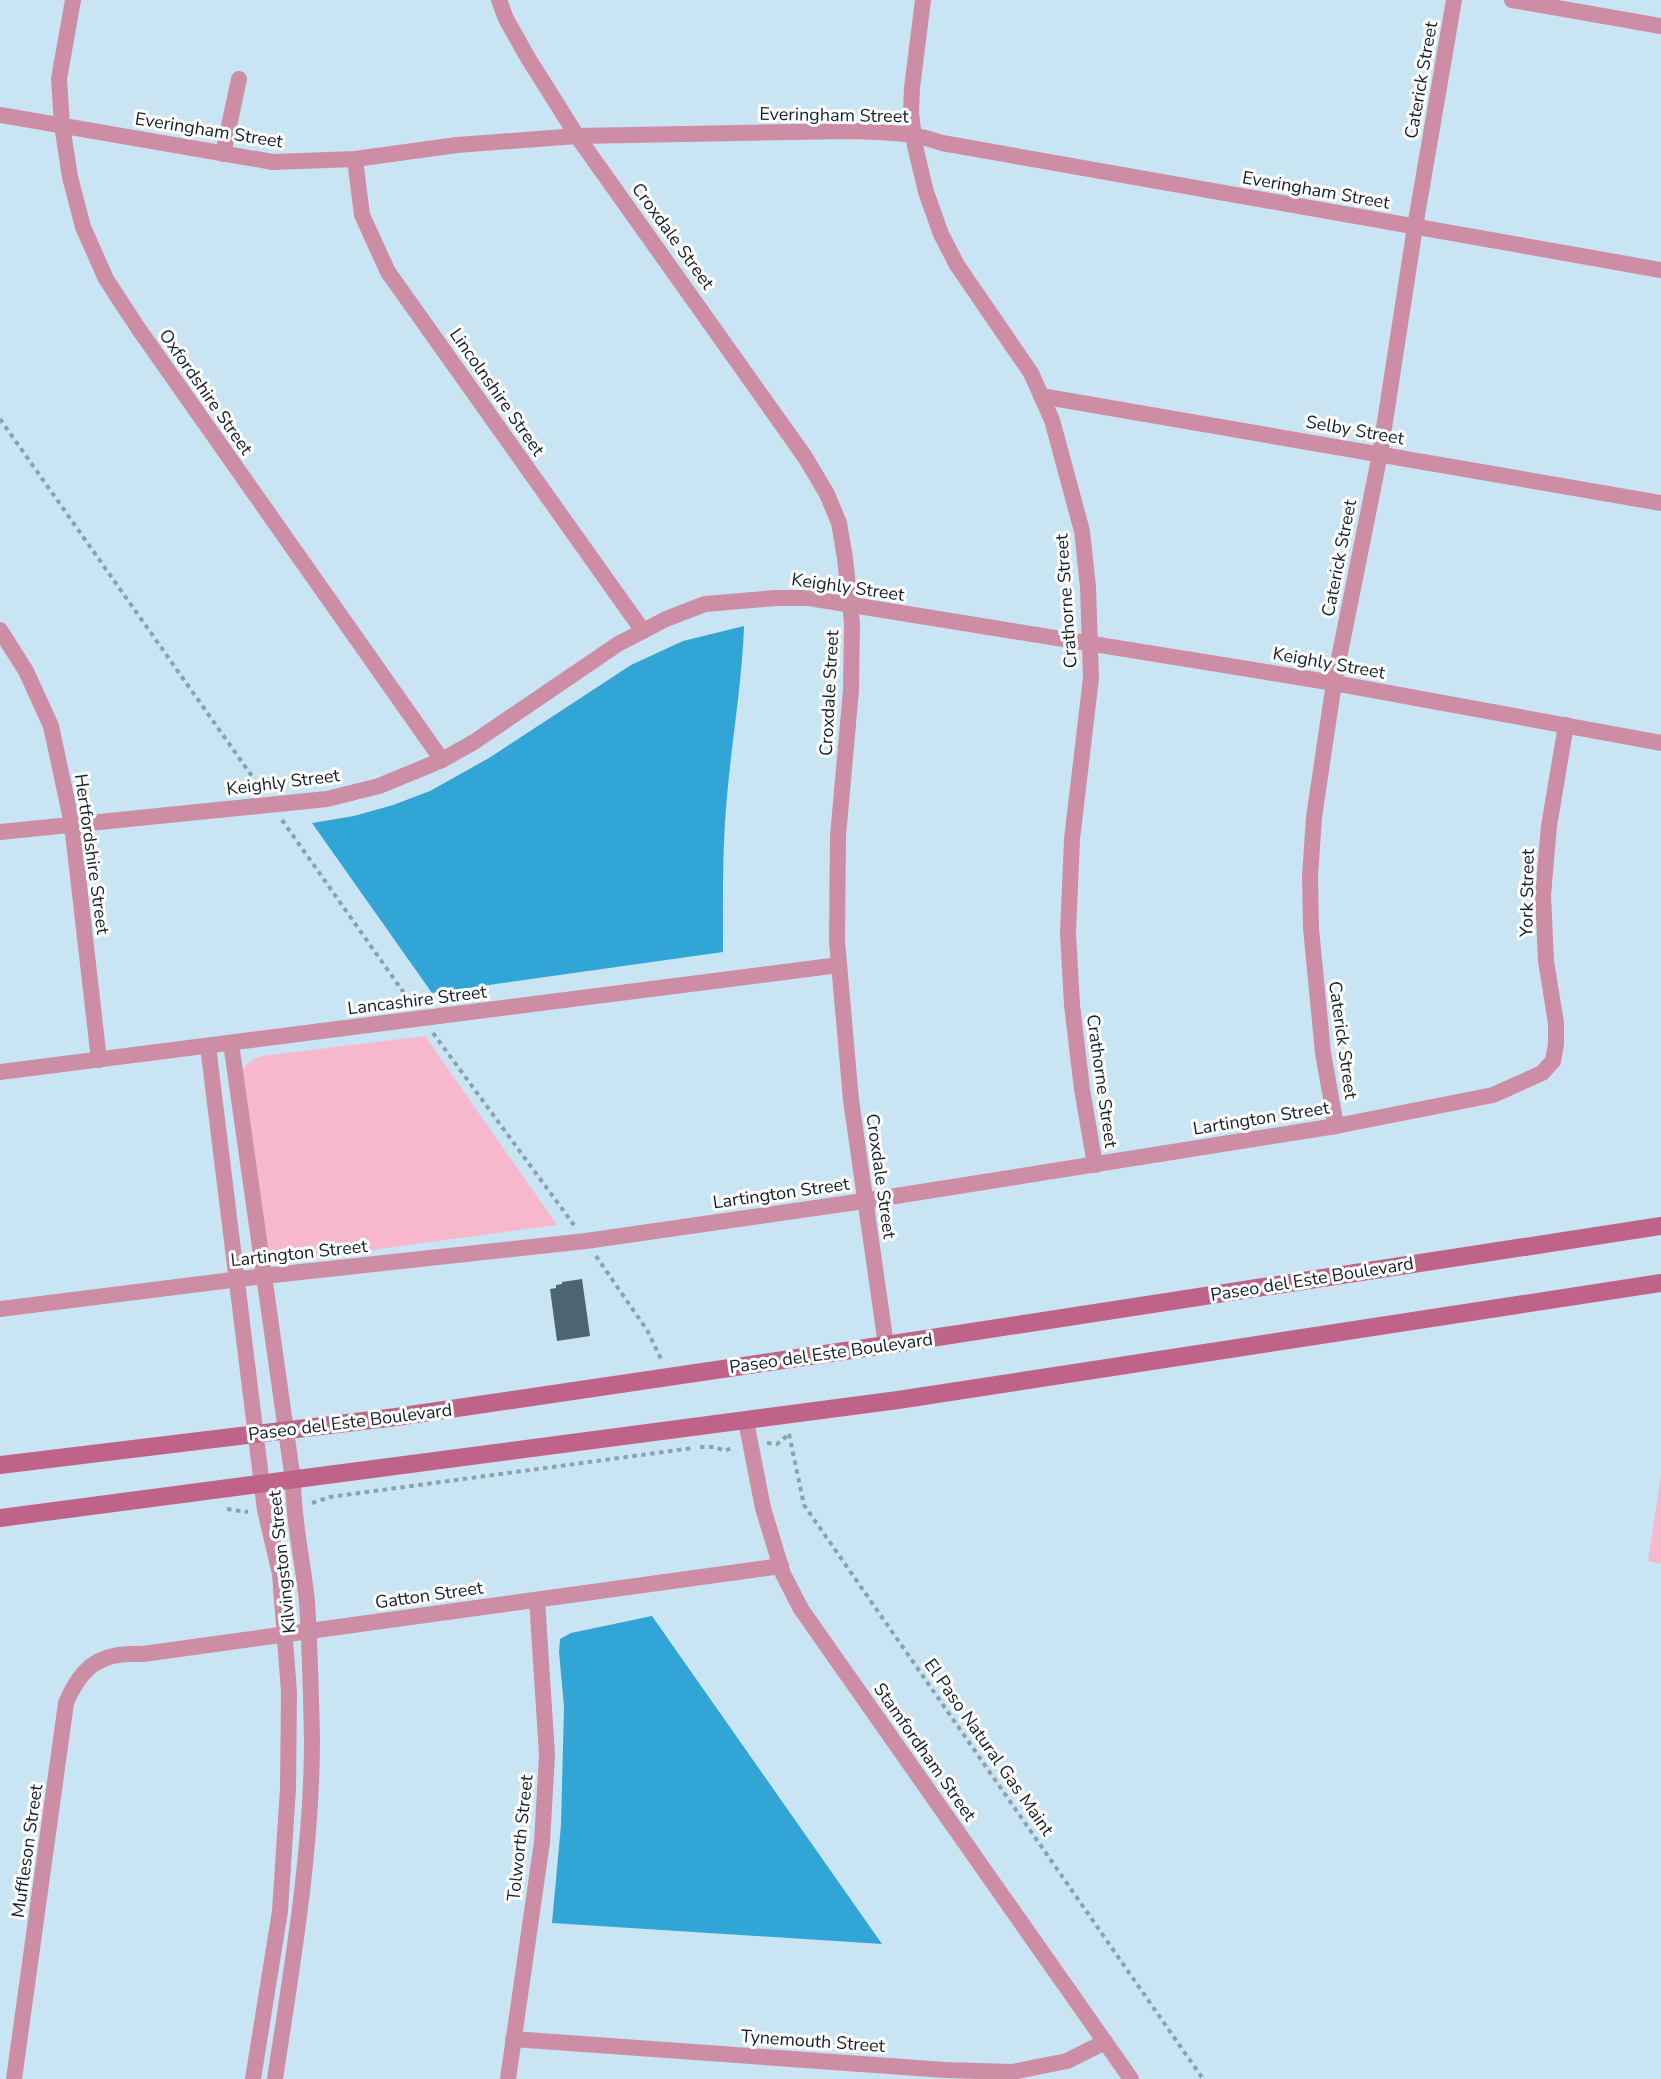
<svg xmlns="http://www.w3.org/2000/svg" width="1661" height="2079" viewBox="0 0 1661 2079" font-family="'Nunito Sans',sans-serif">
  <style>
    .green { fill: #f7b8ce }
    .water { fill: #31a6d6 }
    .building { fill: #4c6571 }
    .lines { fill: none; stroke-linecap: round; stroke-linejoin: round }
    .path { stroke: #8ba1ad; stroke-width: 4; stroke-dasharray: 4.5 4.5; stroke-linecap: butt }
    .street { stroke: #cd8ea5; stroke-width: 16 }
    .secondary { stroke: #bf6388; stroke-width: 18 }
    .labels { text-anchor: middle; stroke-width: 6; stroke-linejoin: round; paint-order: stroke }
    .street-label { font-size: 18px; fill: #162026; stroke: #fff }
  </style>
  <rect width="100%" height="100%" fill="#c9e5f4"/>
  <g class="green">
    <path d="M425 1036 557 1225 290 1261 275 1258 264 1250 242 1070C247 1063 253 1058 262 1056Z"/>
    <path d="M1661 1475V1564L1648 1561Z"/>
  </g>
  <g class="water">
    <path d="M744 626C742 683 732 739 727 796 722 848 723 900 723 952L432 993 312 823 354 816 393 805 430 791 489 758 631 665 683 641Z"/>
    <path d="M652 1616 882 1944 552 1923 561 1825 564 1707 559 1652 560 1639 571 1633Z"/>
  </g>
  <path class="building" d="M582 1279 590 1336 557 1341 550 1289 556 1288V1285L562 1284V1282Z"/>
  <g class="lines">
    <g class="path">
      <path d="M0 419 261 789"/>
      <path d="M282 820 411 1003"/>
      <path d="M433 1033 574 1225"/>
      <path d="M596 1256 647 1330 662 1361"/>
      <path d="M789 1434 804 1505 1203 2079"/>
      <path d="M767 1443 777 1444 788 1435"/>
      <path d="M700 1447H715L725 1451 733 1447"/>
      <path d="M312 1503 330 1497 693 1448"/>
      <path d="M227 1509 248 1512"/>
    </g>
    <g class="street">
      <path d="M73 0 59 79 62 125 70 177 83 227 106 279 138 328 442 760"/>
      <path d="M499 0 506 19 528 58 577 136 805 457 827 494 839 523 845 558 852 623 851 690 838 836 837 941 851 1100 886 1345"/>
      <path d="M923 0 912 88 911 113 915 146 926 192 941 234 957 265 1031 373 1052 420 1082 531 1088 587 1091 678 1072 839 1068 933 1072 1005 1082 1089 1095 1165"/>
      <path d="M1512 0 1661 26"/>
      <path d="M0 115 273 162 355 159 457 145 577 136 850 131C882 132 912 132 942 143L1661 270"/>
      <path d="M223 154 239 79"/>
      <path d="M355 159 362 215 388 272 643 631"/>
      <path d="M1041 396 1661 503"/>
      <path d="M0 630 26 671 51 726 72 824 99 1060"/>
      <path d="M0 832 327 799 379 786 442 760 474 742 618 644 666 619 705 604 775 598H809L1334 683 1661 743"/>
      <path d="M231 1043 293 1480C293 1522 303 1561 307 1602 310 1648 311 1694 312 1739 312 1853 292 1966 275 2079"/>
      <path d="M208 1046 265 1510 280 1574 289 1692 288 1789 280 1911 253 2079"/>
      <path d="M0 1072 839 965"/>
      <path d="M1336 1126 1323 1053 1311 928 1310 877 1314 817 1334 683 1380 454 1415 227 1454 0"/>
      <path d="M0 1309 264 1276 586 1241 864 1201 1336 1126 1493 1095 1542 1073 1553 1061 1556 1044V1023L1546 961 1543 895 1549 826 1566 725"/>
      <path d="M746 1421 763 1508 783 1574 801 1609 1131 2079"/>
      <path d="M513 2039 945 2070 1012 2072 1067 2061 1105 2042"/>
      <path d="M14 2079 66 1703C82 1665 101 1652 143 1654L781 1566"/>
      <path d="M508 2079 542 1842 547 1755 537 1600"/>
    </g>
    <g class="secondary">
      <path d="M0 1465 396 1417 886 1345 1661 1226"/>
      <path d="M0 1518 898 1400 1661 1283"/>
    </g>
  </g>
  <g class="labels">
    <g class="street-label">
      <text transform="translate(1421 80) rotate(-80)" y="6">Caterick Street</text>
      <text transform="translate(834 115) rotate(1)" y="6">Everingham Street</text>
      <text transform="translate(209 130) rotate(9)" y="6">Everingham Street</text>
      <text transform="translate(1316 190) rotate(10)" y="6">Everingham Street</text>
      <text transform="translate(673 236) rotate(54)" y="6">Croxdale Street</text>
      <text transform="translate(206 392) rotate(55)" y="6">Oxfordshire Street</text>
      <text transform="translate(497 392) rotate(55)" y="6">Lincolnshire Street</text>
      <text transform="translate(1355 430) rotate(10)" y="6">Selby Street</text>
      <text transform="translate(1339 558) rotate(-79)" y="6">Caterick Street</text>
      <text transform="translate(848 587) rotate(8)" y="6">Keighly Street</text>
      <text transform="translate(1066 601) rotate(-94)" y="6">Crathorne Street</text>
      <text transform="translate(1329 663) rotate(10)" y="6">Keighly Street</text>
      <text transform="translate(829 693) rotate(-87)" y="6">Croxdale Street</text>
      <text transform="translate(283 782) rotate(-7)" y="6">Keighly Street</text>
      <text transform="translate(92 854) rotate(82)" y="6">Hertfordshire Street</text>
      <text transform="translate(1527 893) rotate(-89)" y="6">York Street</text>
      <text transform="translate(417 1000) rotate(-7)" y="6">Lancashire Street</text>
      <text transform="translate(1343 1040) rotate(82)" y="6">Caterick Street</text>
      <text transform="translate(1102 1081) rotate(82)" y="6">Crathorne Street</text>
      <text transform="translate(1261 1118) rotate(-9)" y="6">Lartington Street</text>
      <text transform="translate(881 1176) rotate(82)" y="6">Croxdale Street</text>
      <text transform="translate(781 1193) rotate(-8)" y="6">Lartington Street</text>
      <text transform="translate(299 1253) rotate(-6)" y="6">Lartington Street</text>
      <text transform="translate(1312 1279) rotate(-9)" y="6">Paseo del Este Boulevard</text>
      <text transform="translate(831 1353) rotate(-8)" y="6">Paseo del Este Boulevard</text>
      <text transform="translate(350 1422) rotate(-7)" y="6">Paseo del Este Boulevard</text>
      <text transform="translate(282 1562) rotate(-96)" y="6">Kilvingston Street</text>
      <text transform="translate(429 1595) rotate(-8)" y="6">Gatton Street</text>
      <text transform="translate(989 1747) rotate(55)" y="6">El Paso Natural Gas Maint</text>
      <text transform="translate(925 1752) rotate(55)" y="6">Stamfordham Street</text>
      <text transform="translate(520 1838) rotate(-84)" y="6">Tolworth Street</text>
      <text transform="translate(27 1851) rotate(-82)" y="6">Muffleson Street</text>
      <text transform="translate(813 2041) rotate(4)" y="6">Tynemouth Street</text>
    </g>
  </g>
</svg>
